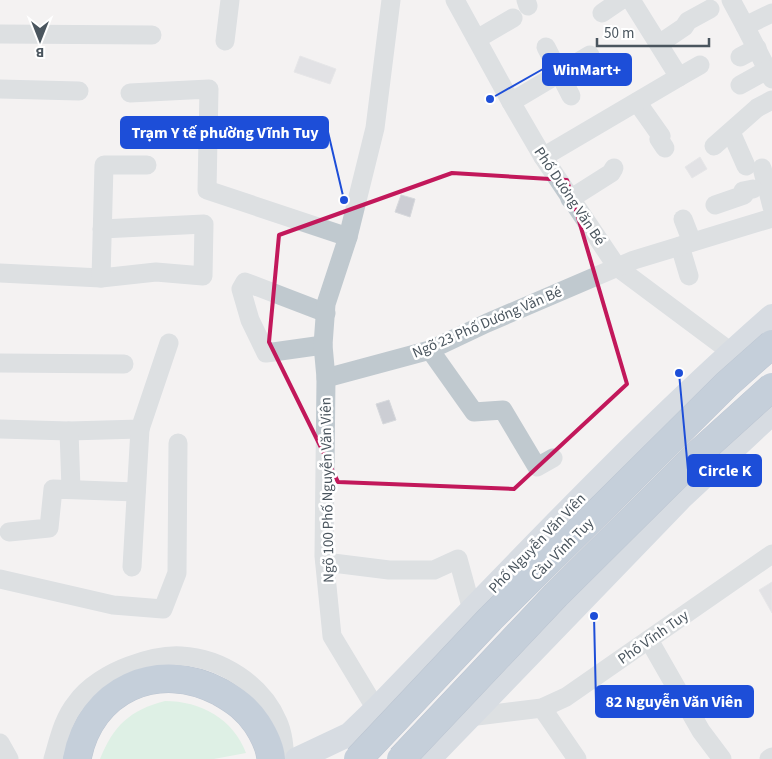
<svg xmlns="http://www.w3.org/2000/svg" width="772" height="759" viewBox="0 0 772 759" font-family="'Source Sans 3',sans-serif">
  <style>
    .green { fill: #c4eed4 }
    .building { fill: #ccced4; stroke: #d6d8dc }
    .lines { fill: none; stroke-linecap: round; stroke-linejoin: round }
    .highway-casing { stroke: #788fa9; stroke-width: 29 }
    .minor { stroke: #c0c9cf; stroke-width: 19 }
    .major { stroke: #b3c1ce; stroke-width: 24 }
    .highway { stroke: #8da4bd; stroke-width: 28 }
    .highway-bridge-casing { stroke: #788fa9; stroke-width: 29; stroke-linecap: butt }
    .highway-bridge { stroke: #8da4bd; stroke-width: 28 }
    .marked { fill: none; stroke: #c2185b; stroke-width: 4; stroke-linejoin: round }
    .labels { text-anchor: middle; stroke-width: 5; stroke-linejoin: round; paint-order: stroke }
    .street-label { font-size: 15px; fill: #4a555e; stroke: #fff }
    .leader { fill: none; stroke: #1d4ed8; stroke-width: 2 }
    .callout-dot { fill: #1d4ed8; stroke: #fff; stroke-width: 2 }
    .callout { fill: #1d4ed8; stroke: #1d4ed8; stroke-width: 2 }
    .callout-label { font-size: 16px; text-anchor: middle; font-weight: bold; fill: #fff }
  </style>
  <rect width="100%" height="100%" fill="#f4f2f2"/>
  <path class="green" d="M165 701C201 701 233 719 246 753L214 759H100C113 726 130 710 165 701Z"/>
  <g class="building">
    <path d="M300 56 336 69 330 84 294 72Z"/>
    <path d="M700 157 707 169 692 178 685 167Z"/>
    <path d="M401 195 415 199 410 217 395 212Z"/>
    <path d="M389 400 396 420 383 424 376 404Z"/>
    <path d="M772 582V613L759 590Z"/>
  </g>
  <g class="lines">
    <g class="highway-casing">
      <path id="highway" d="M77 759C90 689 158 659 220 692 236 701 247 709 257 724 264 735 270 746 271 759"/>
    </g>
    <g class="minor">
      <path d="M455 0 511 102 543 157 617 267 731 352"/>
      <path d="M526 0 528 6"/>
      <path d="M731 0 745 26"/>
      <path d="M602 13 621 0"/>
      <path d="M772 13 745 26 772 79"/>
      <path d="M0 34 152 35"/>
      <path d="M477 39 513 18"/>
      <path d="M225 41 230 0"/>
      <path d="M659 44 684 27 688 21 710 9"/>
      <path d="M546 47 571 96"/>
      <path d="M740 57 757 48"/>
      <path d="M679 77 700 65"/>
      <path d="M740 85 767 70"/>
      <path d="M0 89 79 91"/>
      <path d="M130 93 209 89 207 190 348 237"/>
      <path d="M511 102 590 55"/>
      <path d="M637 102 661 136 659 139 665 148"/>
      <path d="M731 132 746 166"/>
      <path d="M714 146 757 108 772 100"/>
      <path d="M543 157 679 77 631 0"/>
      <path d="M762 168 772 207"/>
      <path d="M570 199 611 173 614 168"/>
      <path d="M715 205 744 195 743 191 753 189"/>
      <path d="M683 219 692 242"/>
      <path d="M680 246 689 276"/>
      <path d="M0 273 101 278 156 272 203 276 204 224 102 229"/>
      <path d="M101 278 104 165H147"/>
      <path d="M323 345 266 353 250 320 241 289 245 282 326 313"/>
      <path d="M430 350 474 412 503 410 537 467 553 458"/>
      <path d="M0 363 124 364"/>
      <path d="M326 378 430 350 487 323 634 260 772 218"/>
      <path d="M0 429 69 431 140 429 169 343"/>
      <path d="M69 431 71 489"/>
      <path d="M9 532 49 528 53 489 136 492"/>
      <path d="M325 562 389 570H434L458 559 472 610"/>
      <path d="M132 567 140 429"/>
      <path d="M0 579 113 605 163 609 177 573 178 443"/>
      <path d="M649 640 701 731 722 759"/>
      <path d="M542 708 577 759"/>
      <path d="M376 709 332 636 324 556 326 378 323 345 326 304 348 237 375 128 391 0"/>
      <path d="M469 717 542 708 566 697 772 554"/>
      <path d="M0 743 9 759"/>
      <path d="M53 759C59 739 63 719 76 703 88 686 110 673 129 666 145 660 164 655 181 656 221 658 262 684 278 722 283 733 284 746 285 759"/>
      <path d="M769 759 772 757"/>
    </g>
    <g class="major">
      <path d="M297 759 350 734 376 709C505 576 632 439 772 316"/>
      <path d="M429 759 682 497 772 413"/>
    </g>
    <use href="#highway" class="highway"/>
    <g class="highway-bridge-casing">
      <g id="highway-bridge">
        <path d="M358 759 490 619 727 384 772 344"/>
        <path d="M401 759 556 595 699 453 772 387"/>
      </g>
    </g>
    <use href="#highway-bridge" class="highway-bridge"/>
  </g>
  <path d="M0 0H772V759H0ZM452 173 567 180 627 384 514 489 338 482 269 342 279 235Z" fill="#f4f2f2" fill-opacity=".55" fill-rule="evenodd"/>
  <path class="marked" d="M452 173 567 180 627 384 514 489 338 482 269 342 279 235Z"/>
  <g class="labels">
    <g class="street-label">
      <text transform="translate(570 196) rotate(56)" y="5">Phố Dương Văn Bé</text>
      <text transform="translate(487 322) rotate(-23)" y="5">Ngõ 23 Phố Dương Văn Bé</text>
      <text transform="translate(327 490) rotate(-91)" y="5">Ngõ 100 Phố Nguyễn Văn Viên</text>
      <text transform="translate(537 543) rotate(-46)" y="5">Phố Nguyễn Văn Viên</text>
      <text transform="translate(562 549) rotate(-45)" y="5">Cầu Vĩnh Tuy</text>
      <text transform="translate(653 637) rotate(-35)" y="5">Phố Vĩnh Tuy</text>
    </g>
  </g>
  <path class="leader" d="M490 99L543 69M344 200L328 132M679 373L688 470M594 616L596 702"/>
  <g class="callout-dot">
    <circle cx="490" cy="99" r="5"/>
    <circle cx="344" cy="200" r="5"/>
    <circle cx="679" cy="373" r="5"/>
    <circle cx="594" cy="616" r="5"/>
  </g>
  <g class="callout">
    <rect x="543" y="54" width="88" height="31" rx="5"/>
    <rect x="121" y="117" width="207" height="31" rx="5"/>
    <rect x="688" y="455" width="73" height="31" rx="5"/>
    <rect x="596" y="686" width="157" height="31" rx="5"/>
  </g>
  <g class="callout-label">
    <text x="587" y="75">WinMart+</text>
    <text x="225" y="138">Trạm Y tế phường Vĩnh Tuy</text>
    <text x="725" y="476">Circle K</text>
    <text x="674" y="707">82 Nguyễn Văn Viên</text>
  </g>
  <g transform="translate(40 40) rotate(180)" stroke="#ffffff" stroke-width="4" paint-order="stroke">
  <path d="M0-4L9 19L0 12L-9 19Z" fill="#4a555e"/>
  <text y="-8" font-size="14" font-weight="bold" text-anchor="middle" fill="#4a555e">B</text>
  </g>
  <path d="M597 38v8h112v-8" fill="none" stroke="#4a555e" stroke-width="2.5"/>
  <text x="604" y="38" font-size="15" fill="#4a555e" stroke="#ffffff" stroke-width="4" paint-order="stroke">50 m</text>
</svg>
